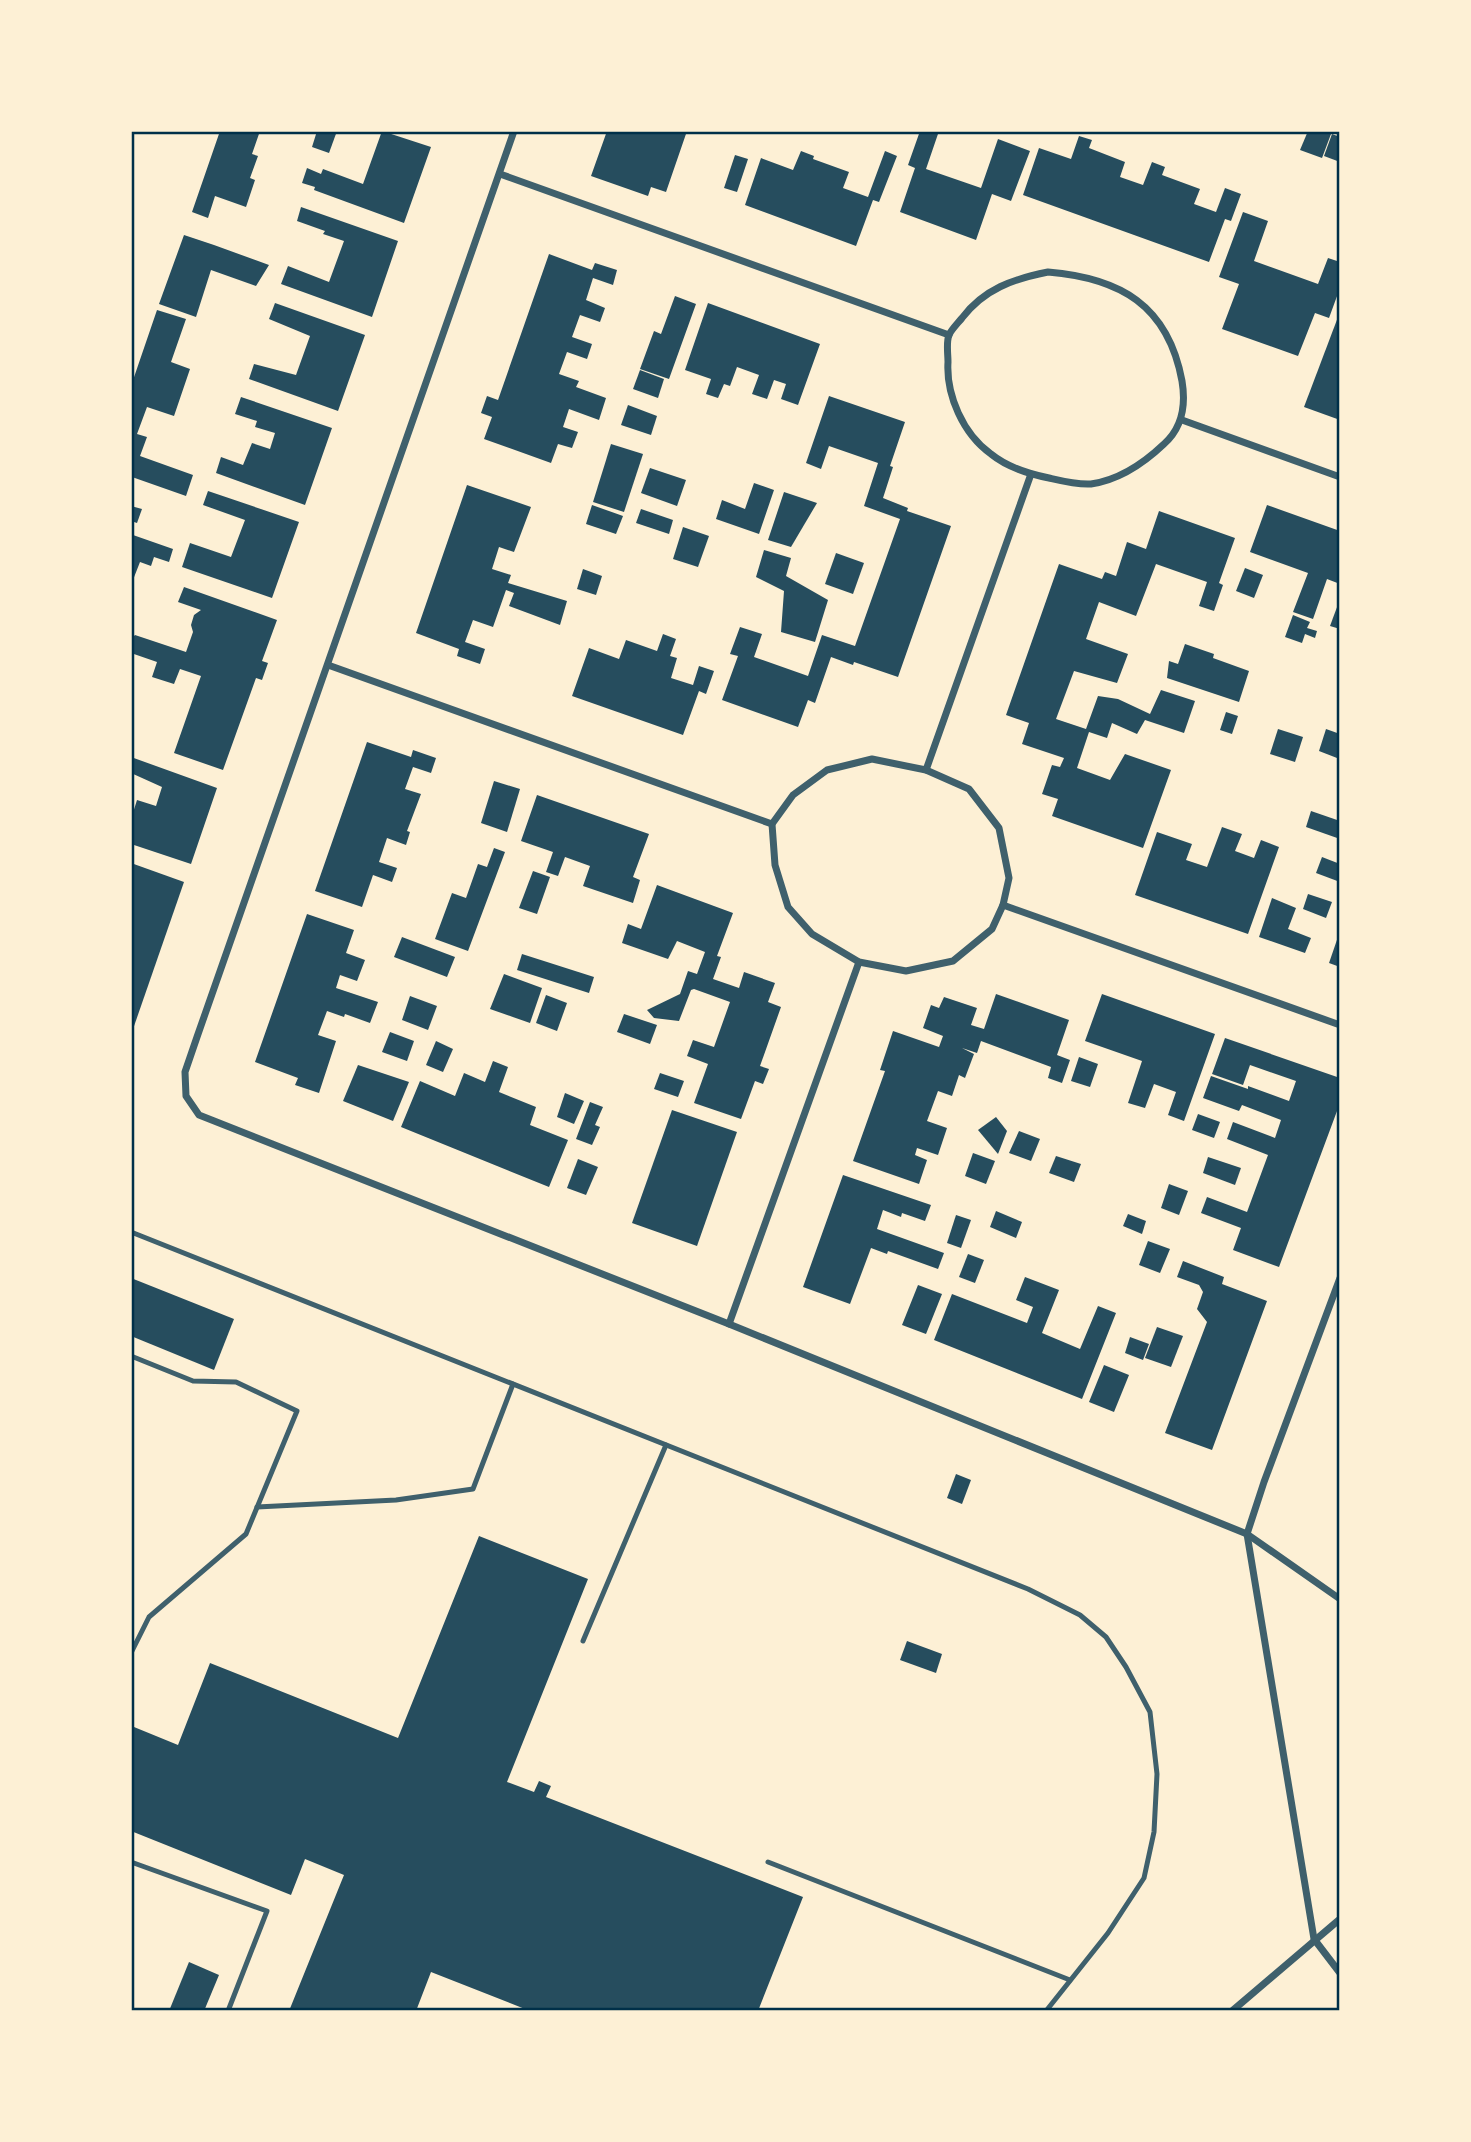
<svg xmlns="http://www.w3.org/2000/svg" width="1471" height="2142" viewBox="0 0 1471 2142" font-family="'Exo 2',sans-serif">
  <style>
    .building { fill: #264d5e }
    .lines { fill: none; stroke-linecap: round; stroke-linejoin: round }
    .service { stroke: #3f606c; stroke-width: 5 }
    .minor { stroke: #3f606c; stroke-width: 7 }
    .neatline { fill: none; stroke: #003049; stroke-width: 2.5 }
  </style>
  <rect width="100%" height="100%" fill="#fdf0d5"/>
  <g class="building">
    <path d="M220 131H260L252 154 258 156 250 178 255 180 246 207 215 196 208 218 192 212Z"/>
    <path d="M317 131H337L329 153 312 147Z"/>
    <path d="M382 131 431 147 404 223 314 190 315 187 302 183 307 168 321 174 323 169 363 184Z"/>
    <path d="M607 131H687L666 192 651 187 648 196 591 176Z"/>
    <path d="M920 131H939L926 169 981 188 998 139 1030 151 1011 201 992 194 976 240 900 212 915 168 908 165Z"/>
    <path d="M1308 131H1324L1331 134 1322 158 1300 150Z"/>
    <path d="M1332 134 1340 137V162L1324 156Z"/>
    <path d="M1079 136 1092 140 1089 148 1125 162 1120 177 1143 185 1152 162 1165 167 1162 175 1200 189 1194 204 1216 212 1225 188 1241 194 1231 221 1225 219 1209 262 1023 195 1039 148 1071 159Z"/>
    <path d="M801 151 814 156 813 159 849 172 843 188 868 197 885 151 897 156 879 202 873 200 856 246 745 205 761 158 793 170Z"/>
    <path d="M735 155 748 159 737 192 724 188Z"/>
    <path d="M301 207 398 241 372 317 281 284 288 266 329 282 344 241 323 234 325 231 297 221Z"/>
    <path d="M1243 212 1268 221 1254 261 1318 284 1328 258 1340 262V288L1329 318 1315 313 1298 356 1222 329 1239 284 1219 277Z"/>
    <path d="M184 235 214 245 269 265 256 286 211 270 196 317 159 304Z"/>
    <path d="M549 254 592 270 595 263 617 270 613 285 593 278 586 300 605 308 600 322 580 315 572 337 592 344 587 359 567 352 559 374 579 381 576 387 606 398 599 420 569 409 563 427 578 432 572 448 558 444 551 463 484 439 492 417 481 413 487 396 498 400Z"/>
    <path d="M675 296 696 304 669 379 640 369 654 331 661 334Z"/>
    <path d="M275 303 365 335 338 411 249 379 254 364 296 375 310 336 269 319Z"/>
    <path d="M708 303 820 344 798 405 781 399 786 384 774 380 767 399 752 394 759 375 737 367 730 386 724 384 718 398 706 394 711 379 685 370Z"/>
    <path d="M157 310 186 319 171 362 190 369 174 416 147 407 137 434 147 437 140 456 193 475 186 496 132 477 133 474 131 473V386Z"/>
    <path d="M1338 317H1340V420L1304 407Z"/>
    <path d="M640 370 664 379 658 398 633 389Z"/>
    <path d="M829 396 905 422 890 466 893 467 883 498 908 508 907 511 951 526 898 677 854 662 853 665 831 657 815 703 808 700 798 727 722 700 738 656 730 654 740 627 762 634 754 657 808 676 822 635 855 646 900 519 864 506 878 463 829 446 821 469 806 463Z"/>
    <path d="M241 397 332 428 305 505 216 473 221 457 243 465 252 443 270 449 275 433 255 427 257 421 235 414Z"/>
    <path d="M628 405 657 416 651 435 621 425Z"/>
    <path d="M611 444 643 454 624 512 593 502Z"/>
    <path d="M650 468 686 480 677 506 641 493Z"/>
    <path d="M754 483 774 490 759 534 716 519 722 500 745 509Z"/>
    <path d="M467 485 531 507 514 552 499 547 492 569 511 575 508 583 567 601 560 625 509 606 514 593 506 590 493 627 473 620 465 642 485 649 480 664 457 656 459 649 416 633Z"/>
    <path d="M208 491 299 522 272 598 182 567 190 543 231 557 245 520 203 505Z"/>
    <path d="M784 492 817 503 791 547 768 540Z"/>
    <path d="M592 505 623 516 616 534 586 524Z"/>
    <path d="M1267 505 1340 531V584L1327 579 1313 619 1293 612 1308 573 1250 552Z"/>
    <path d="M131 506 142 509 137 523 131 521Z"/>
    <path d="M641 509 673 520 669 534 636 523Z"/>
    <path d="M1159 511 1235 538 1219 583 1223 585 1214 611 1199 606 1207 582 1156 564 1136 616 1099 602 1086 639 1128 654 1117 683 1074 671 1056 719 1086 729 1098 696 1118 699 1150 714 1161 690 1195 701 1184 733 1145 720 1137 734 1112 723 1107 738 1089 732 1077 768 1110 780 1125 754 1171 770 1143 848 1052 816 1058 799 1042 794 1052 765 1060 767 1064 758 1022 744 1029 723 1006 715 1059 564 1102 579 1105 572 1116 576 1127 542 1146 549Z"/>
    <path d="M683 527 709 536 698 567 673 559Z"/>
    <path d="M133 535 173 549 169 562 154 557 151 566 140 562 131 585V541Z"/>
    <path d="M764 550 791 558 786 576 828 600 815 642 781 632 784 591 756 577Z"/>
    <path d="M836 553 864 563 853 594 825 584Z"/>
    <path d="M1245 568 1263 575 1254 598 1236 591Z"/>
    <path d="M583 569 602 576 596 595 577 589Z"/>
    <path d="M184 587 277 620 262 661 268 663 262 680 256 678 223 770 174 753 201 676 180 669 174 684 152 677 157 662 131 653V639L135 635 186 652 193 632 191 625 194 615 201 610 178 602Z"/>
    <path d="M1340 599V629L1330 626Z"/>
    <path d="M1293 615 1310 622 1307 628 1317 631 1315 638 1305 634 1302 643 1285 637Z"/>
    <path d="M663 634 676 639 670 656 677 658 671 678 693 685 699 666 714 671 706 694 699 691 683 735 572 696 589 648 619 659 626 640 657 651Z"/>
    <path d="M1185 644 1214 654 1213 658 1249 671 1239 702 1167 678 1169 661 1178 664Z"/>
    <path d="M1226 712 1238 716 1232 734 1220 730Z"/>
    <path d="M1278 729 1303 737 1295 762 1270 754Z"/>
    <path d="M1326 729 1340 734V751L1337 758 1319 751Z"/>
    <path d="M367 742 411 757 413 750 436 758 431 773 413 767 405 789 421 794 407 831 410 832 406 845 387 838 379 862 397 868 392 882 373 875 362 907 315 891Z"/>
    <path d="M131 757 217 788 191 864 131 844V819L137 800 156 806 162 787 131 773Z"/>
    <path d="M494 781 520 789 507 832 481 823Z"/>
    <path d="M537 795 649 834 633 877 640 880 633 903 583 886 590 866 565 857 558 876 546 872 553 852 521 841Z"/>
    <path d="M1311 811 1340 821V839L1306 827Z"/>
    <path d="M1222 827 1242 834 1235 851 1254 858 1261 840 1279 847 1248 934 1135 895 1157 832 1192 844 1186 860 1207 867Z"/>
    <path d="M494 848 505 852 468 951 435 939 452 893 466 898 478 864 487 867Z"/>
    <path d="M1322 857 1340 864V882L1316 873Z"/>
    <path d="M131 863 184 882 132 1032H131Z"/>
    <path d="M533 871 550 877 537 914 519 908Z"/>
    <path d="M657 885 733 913 717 956 721 957 713 979 739 988 744 972 775 983 768 1002 781 1007 760 1066 769 1069 763 1084 755 1081 741 1119 694 1103 708 1064 687 1056 693 1040 714 1047 730 1002 694 989 691 990 679 1021 654 1018 647 1010 680 994 688 971 697 974 705 952 677 941 668 959 622 943 628 924 641 929Z"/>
    <path d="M1308 894 1332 902 1326 918 1303 909Z"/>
    <path d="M1272 898 1296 908 1288 929 1311 938 1305 953 1259 937Z"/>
    <path d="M307 914 354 930 346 953 365 960 357 981 340 975 336 988 378 1002 370 1023 345 1014 344 1017 327 1011 318 1035 336 1041 319 1093 295 1085 298 1078 255 1062Z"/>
    <path d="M1339 934H1340V967L1329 963Z"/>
    <path d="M402 937 455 957 447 977 394 957Z"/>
    <path d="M522 954 594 977 589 993 517 970Z"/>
    <path d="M504 974 542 988 530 1023 490 1009Z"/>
    <path d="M996 994 1069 1020 1057 1055 1070 1060 1062 1083 1048 1078 1051 1067 981 1041 977 1053 962 1048 974 1054 965 1078 959 1075 952 1096 938 1091 927 1121 947 1128 938 1155 917 1148 915 1155 927 1160 919 1184 853 1161 885 1071 880 1070 893 1031 939 1047 943 1036 923 1028 931 1005 939 1008 944 997 977 1008 971 1025 984 1029Z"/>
    <path d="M1102 994 1215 1034 1184 1121 1168 1115 1176 1092 1154 1084 1145 1108 1128 1103 1142 1061 1085 1041Z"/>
    <path d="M546 995 567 1003 557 1031 536 1023Z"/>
    <path d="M410 996 437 1006 428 1030 402 1020Z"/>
    <path d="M624 1014 657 1025 650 1044 617 1032Z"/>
    <path d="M390 1032 414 1041 407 1061 382 1052Z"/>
    <path d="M1225 1038 1340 1078V1103L1279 1267 1233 1250 1241 1228 1201 1213 1207 1197 1247 1212 1268 1155 1227 1139 1233 1122 1275 1138 1281 1120 1242 1105 1239 1111 1203 1098 1211 1076 1248 1089V1086L1289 1101 1296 1081 1250 1065 1243 1085 1212 1074Z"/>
    <path d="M436 1041 453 1049 443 1072 426 1065Z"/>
    <path d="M1079 1057 1098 1064 1090 1087 1071 1081Z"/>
    <path d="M493 1061 508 1067 499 1092 536 1107 530 1125 568 1140 549 1187 401 1127 420 1081 455 1096 464 1073 485 1082Z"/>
    <path d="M358 1065 409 1082 393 1121 343 1101Z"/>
    <path d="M660 1073 684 1081 678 1097 654 1089Z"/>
    <path d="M565 1093 584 1101 574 1124 557 1117Z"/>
    <path d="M590 1102 603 1107 595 1125 600 1127 592 1145 576 1139Z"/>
    <path d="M672 1110 737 1132 697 1246 632 1223Z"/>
    <path d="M1198 1114 1220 1122 1214 1138 1192 1130Z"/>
    <path d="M996 1117 1007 1131 998 1154 978 1130Z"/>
    <path d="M1019 1131 1040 1139 1031 1161 1009 1153Z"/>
    <path d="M973 1153 995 1161 986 1184 965 1176Z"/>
    <path d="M1056 1156 1081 1164 1074 1182 1049 1173Z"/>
    <path d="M1208 1157 1241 1168 1235 1185 1203 1173Z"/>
    <path d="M578 1159 598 1167 586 1195 567 1188Z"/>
    <path d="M843 1175 931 1205 925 1221 902 1213 901 1217 883 1210 877 1229 944 1253 938 1269 888 1251 887 1254 871 1248 850 1304 803 1287Z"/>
    <path d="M1169 1184 1188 1191 1179 1215 1161 1208Z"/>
    <path d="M996 1211 1022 1222 1016 1238 990 1227Z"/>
    <path d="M1128 1214 1146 1221 1142 1234 1123 1226Z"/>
    <path d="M956 1215 971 1220 961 1248 947 1243Z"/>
    <path d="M1148 1241 1170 1249 1160 1273 1139 1265Z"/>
    <path d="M968 1254 984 1260 975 1283 959 1277Z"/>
    <path d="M1183 1261 1224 1277 1222 1284 1267 1301 1212 1450 1165 1433 1207 1322 1197 1309 1203 1292 1199 1285 1177 1277Z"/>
    <path d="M1025 1277 1059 1290 1042 1333 1080 1349 1098 1306 1116 1313 1082 1399 934 1340 952 1294 1027 1323 1033 1307 1016 1300Z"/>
    <path d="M131 1278 234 1319 214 1370 131 1336Z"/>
    <path d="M918 1285 942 1294 926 1334 902 1325Z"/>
    <path d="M1157 1327 1183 1336 1171 1367 1145 1358Z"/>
    <path d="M1130 1337 1149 1344 1143 1360 1125 1353Z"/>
    <path d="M1104 1365 1129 1375 1114 1412 1089 1402Z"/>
    <path d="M956 1474 971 1480 962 1504 947 1498Z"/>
    <path d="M479 1536 588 1579 507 1782 534 1792 539 1781 551 1786 546 1797 803 1897 758 2011H530L431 1972 416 2011H289L344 1875 305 1859 291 1895 131 1831V1733L134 1727 178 1745 210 1663 398 1738Z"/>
    <path d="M907 1641 942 1654 936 1673 900 1660Z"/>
    <path d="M189 1962 219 1975 204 2011H169Z"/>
  </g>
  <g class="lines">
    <g class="service">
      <path d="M131 1232 1028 1589 1080 1615 1106 1637 1126 1667 1150 1712 1157 1774 1154 1832 1144 1878 1108 1933 1046 2011"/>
      <path d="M131 1356 193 1381 236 1382 297 1411 246 1534 149 1617 131 1653"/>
      <path d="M257 1507 396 1500 473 1489 513 1384"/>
      <path d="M583 1641 666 1445"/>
      <path d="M131 1862 267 1911 228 2011"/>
      <path d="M768 1862 1070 1980"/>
    </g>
    <g class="minor">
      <path d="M514 131 197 1037 185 1072 186 1096 199 1115 729 1324 1247 1534 1340 1599"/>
      <path d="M500 174 949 335"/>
      <path d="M1048 272C1120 278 1168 305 1182 381 1186 405 1182 428 1164 444 1144 463 1119 480 1091 484 1078 485 1062 481 1049 478 1029 474 1007 467 991 454 963 434 946 395 948 362 948 354 946 342 949 335 951 330 958 323 962 318 984 289 1013 279 1048 272Z"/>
      <path d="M1182 420 1340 477"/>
      <path d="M328 665 772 824"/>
      <path d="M872 759 926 770 969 789 999 828 1009 878 1003 905 992 929 953 961 906 971 859 962 812 934 788 907 775 865 772 824 793 795 827 770Z"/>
      <path d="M926 770 1031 474"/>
      <path d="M1003 905 1340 1025"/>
      <path d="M1340 1278 1264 1482 1247 1534 1314 1939 1340 1973"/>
      <path d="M729 1324 859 962"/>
      <path d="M1232 2011 1340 1919"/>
    </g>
  </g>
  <rect width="1471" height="2142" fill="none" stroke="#fdf0d5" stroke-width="266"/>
  <rect x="133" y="133" width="1205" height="1876" class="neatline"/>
</svg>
